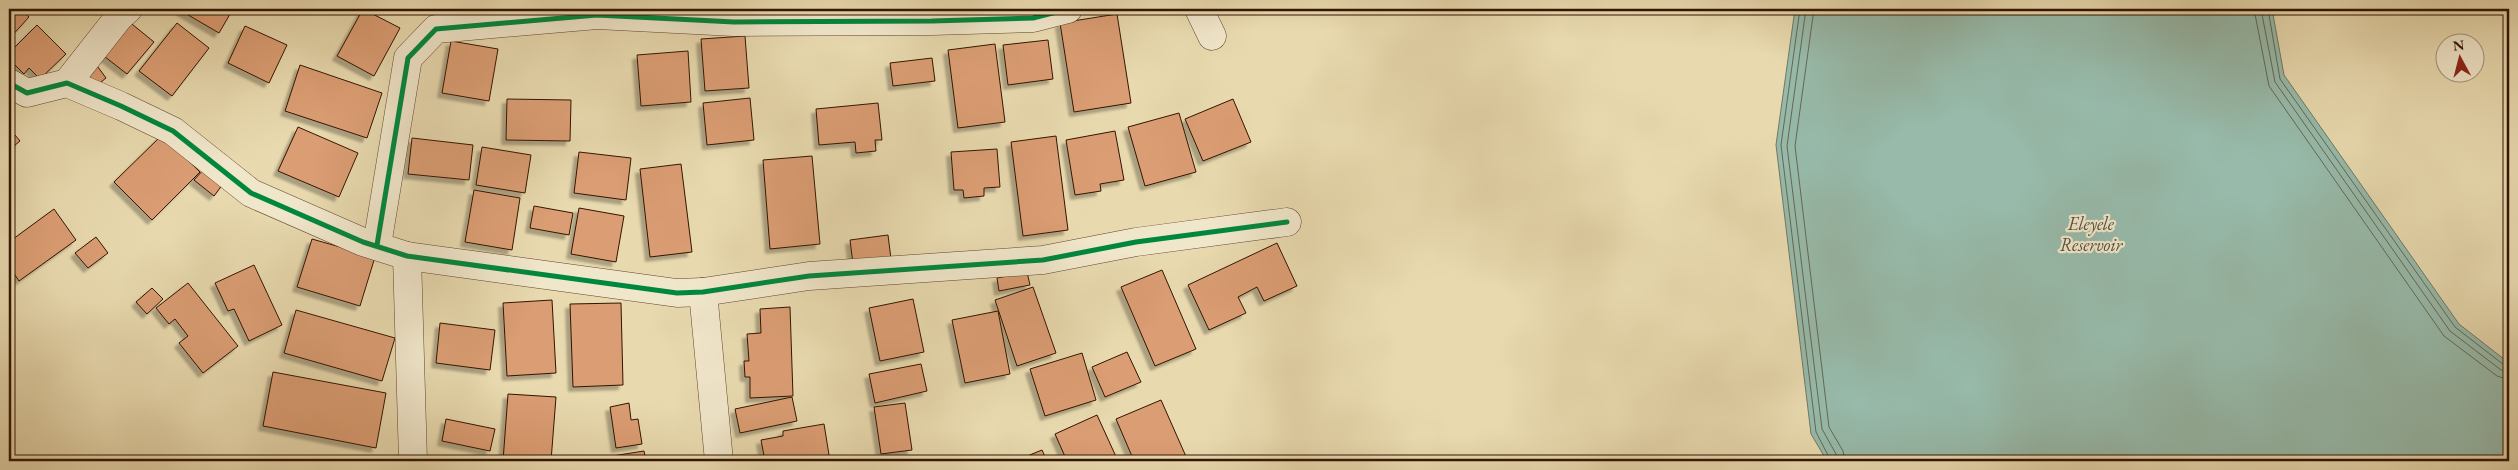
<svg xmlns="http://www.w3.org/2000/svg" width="2518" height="470" viewBox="0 0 2518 470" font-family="'EB Garamond',serif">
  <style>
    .water { fill: #97baaa; stroke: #6f7866 }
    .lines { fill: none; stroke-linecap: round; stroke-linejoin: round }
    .shore { stroke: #646755; stroke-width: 1 }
    .building { fill: #db9d73; stroke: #321400; filter: url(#shadow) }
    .minor-casing { stroke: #60452c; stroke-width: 29 }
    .minor { stroke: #f0e6ca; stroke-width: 28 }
    .cycleway-casing { stroke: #f0e6ca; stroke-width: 8 }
    .cycleway { stroke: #00873e; stroke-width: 5 }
    .labels { text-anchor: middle; stroke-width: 4.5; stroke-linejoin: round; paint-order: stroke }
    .water-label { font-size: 18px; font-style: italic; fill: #554e3c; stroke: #f0e6ca }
  </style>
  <defs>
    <filter id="shadow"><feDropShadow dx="-4.5" dy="4.5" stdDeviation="1" flood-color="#0004"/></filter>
  </defs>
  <rect width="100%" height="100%" fill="#e8d9ae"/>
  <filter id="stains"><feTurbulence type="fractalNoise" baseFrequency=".004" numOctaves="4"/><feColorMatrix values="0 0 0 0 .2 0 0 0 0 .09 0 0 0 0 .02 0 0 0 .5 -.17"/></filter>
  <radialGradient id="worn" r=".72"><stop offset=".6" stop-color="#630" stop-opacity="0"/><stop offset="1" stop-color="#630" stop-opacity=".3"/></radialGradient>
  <path class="water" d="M1795 9H2272L2284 75 2459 324 2509 363V461H1827L1811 434 1776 145Z"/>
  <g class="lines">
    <g class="shore">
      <path d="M1800 9 1781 145 1816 432 1831 461"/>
      <path d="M1806 9 1787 146 1822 429 1836 454 1837 461"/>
      <path d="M1814 9 1795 146 1829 427 1843 451 1845 461"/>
      <path d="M2254 9 2269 86 2444 336 2497 376 2509 380"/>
      <path d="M2261 9 2275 82 2450 331 2501 370 2509 372"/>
      <path d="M2268 9 2280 79 2455 327 2504 365 2509 366"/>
    </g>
  </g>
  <g class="building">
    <path d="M9 9H20L29 17 9 39Z"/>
    <path d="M178 9H233L219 33Z"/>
    <path d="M363 9 400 28 374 76 337 56Z"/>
    <path d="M1117 14 1131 103 1074 112 1060 23Z"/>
    <path d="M127 20 154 42 127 74 100 53Z"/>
    <path d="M177 23 209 48 172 96 139 71Z"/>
    <path d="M37 25 66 54 40 79 29 68 24 74 9 59V53Z"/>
    <path d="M245 26 287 45 269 83 228 63Z"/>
    <path d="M745 36 749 88 705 91 701 39Z"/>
    <path d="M1048 40 1053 79 1008 85 1003 45Z"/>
    <path d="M451 41 498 49 489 101 442 93Z"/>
    <path d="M995 44 1005 122 958 128 948 50Z"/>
    <path d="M688 51 691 102 641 106 637 55Z"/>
    <path d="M932 58 935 81 893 86 890 63Z"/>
    <path d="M95 63 106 78 90 91 78 76Z"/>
    <path d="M300 65 382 93 367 138 285 111Z"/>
    <path d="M750 98 754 140 707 145 703 103Z"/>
    <path d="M507 99 571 100 570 141 506 140Z"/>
    <path d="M1233 99 1251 142 1203 161 1185 119Z"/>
    <path d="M878 103 882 140H875L876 151 856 153 855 142 819 145 816 109Z"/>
    <path d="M1179 113 1196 172 1145 186 1128 127Z"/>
    <path d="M298 127 358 153 339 197 278 171Z"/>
    <path d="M9 128 20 141 9 150Z"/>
    <path d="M1115 131 1124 180 1100 184 1101 191 1075 195 1066 140Z"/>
    <path d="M162 135 200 172 152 220 114 182Z"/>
    <path d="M1056 136 1068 230 1023 236 1011 142Z"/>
    <path d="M412 138 473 145 469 180 408 174Z"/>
    <path d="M482 147 531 155 525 193 476 185Z"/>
    <path d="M997 149 1000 187 984 188V196L964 198 963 190H954L951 152Z"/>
    <path d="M579 152 631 158 626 200 574 193Z"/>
    <path d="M812 156 820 244 770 249 763 160Z"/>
    <path d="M681 164 692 252 650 257 640 169Z"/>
    <path d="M204 169 223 184 214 196 194 180Z"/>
    <path d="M474 190 520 198 512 250 465 242Z"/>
    <path d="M534 206 573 213 569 235 530 228Z"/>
    <path d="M579 208 624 216 616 262 571 254Z"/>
    <path d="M54 209 76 240 19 281 9 266V242Z"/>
    <path d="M888 235 891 259 853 264 850 240Z"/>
    <path d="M96 237 108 253 88 268 75 253Z"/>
    <path d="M312 239 375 257 360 306 297 287Z"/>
    <path d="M1277 243 1297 286 1264 301 1257 287 1238 297 1246 313 1209 330 1188 285Z"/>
    <path d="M254 265 282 325 249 341 234 309 228 311 215 283Z"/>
    <path d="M1162 270 1196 349 1155 366 1121 287Z"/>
    <path d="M1027 272 1030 285 999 291 997 278Z"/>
    <path d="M188 283 238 346 203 373 179 343 188 336 175 319 169 324 156 308Z"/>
    <path d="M1033 287 1056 353 1017 366 995 300Z"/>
    <path d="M152 288 163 299 147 314 136 302Z"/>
    <path d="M913 299 924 352 880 361 869 308Z"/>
    <path d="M552 300 556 373 507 376 503 303Z"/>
    <path d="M621 303 623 385 573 387 570 304Z"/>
    <path d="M790 307 793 396 750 398V377H745L744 361H749L747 334 761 333 760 309Z"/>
    <path d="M296 310 395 338 382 381 284 353Z"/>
    <path d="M998 311 1010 374 965 383 952 320Z"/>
    <path d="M440 323 495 330 490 370 436 363Z"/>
    <path d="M1127 352 1141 382 1105 397 1092 367Z"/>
    <path d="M1082 353 1096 400 1045 416 1030 369Z"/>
    <path d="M921 364 927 391 875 403 869 374Z"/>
    <path d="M273 372 386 393 376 448 263 426Z"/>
    <path d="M508 394 556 397 551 461H503Z"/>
    <path d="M792 397 797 421 740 433 735 409Z"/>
    <path d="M1161 400 1188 461H1134L1116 419Z"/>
    <path d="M629 403 631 420 638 419 642 444 616 448 610 407Z"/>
    <path d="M905 403 912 450 881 454 874 407Z"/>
    <path d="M1097 415 1118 461H1067L1055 434Z"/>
    <path d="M446 419 495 429 490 451 442 441Z"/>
    <path d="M824 424 830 461H765L761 440 783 436V431Z"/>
    <path d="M1042 450 1047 461H1015Z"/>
    <path d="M644 451 646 461H593V459Z"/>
    <path d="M705 458V461H689Z"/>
  </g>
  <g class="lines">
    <g class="minor-casing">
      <g id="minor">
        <path d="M1199 9 1212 36"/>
        <path d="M9 83 27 93 67 83 121 106 173 131 251 193 363 242 407 256 677 293 703 292 809 276 1043 260 1136 242 1287 222"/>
        <path d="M67 83 119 17 128 9"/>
        <path d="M377 245 408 58 436 29 597 15 734 22 932 21 1033 18 1068 9"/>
        <path d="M407 256 413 461"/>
        <path d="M703 292 719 461"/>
      </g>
    </g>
    <use href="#minor" class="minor"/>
    <g class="cycleway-casing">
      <g id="cycleway">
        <path d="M9 83 27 93 67 83 121 106 173 131 251 193 363 242 407 256 677 293 703 292 809 276 1043 260 1136 242 1287 222"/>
        <path d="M377 245 408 58 436 29 597 15 734 22 932 21 1033 18 1068 9"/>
      </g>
    </g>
    <use href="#cycleway" class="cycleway"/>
  </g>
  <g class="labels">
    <g class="water-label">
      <text x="2091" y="230">Eleyele<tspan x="2091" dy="21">Reservoir</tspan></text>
    </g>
  </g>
  <rect width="2518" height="470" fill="none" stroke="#e8d9ae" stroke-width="30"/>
  <rect x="10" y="10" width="2498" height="450" fill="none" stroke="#321400" stroke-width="2.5"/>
  <rect x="15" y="15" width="2488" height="440" fill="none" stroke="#321400"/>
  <g transform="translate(2460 58) rotate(353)"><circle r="24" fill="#f0e6ca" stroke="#a49279"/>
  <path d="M0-4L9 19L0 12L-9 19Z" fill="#8f2418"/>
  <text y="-8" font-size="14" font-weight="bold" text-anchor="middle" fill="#321400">N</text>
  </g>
  <rect width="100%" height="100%" filter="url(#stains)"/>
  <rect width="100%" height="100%" fill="url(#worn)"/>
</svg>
